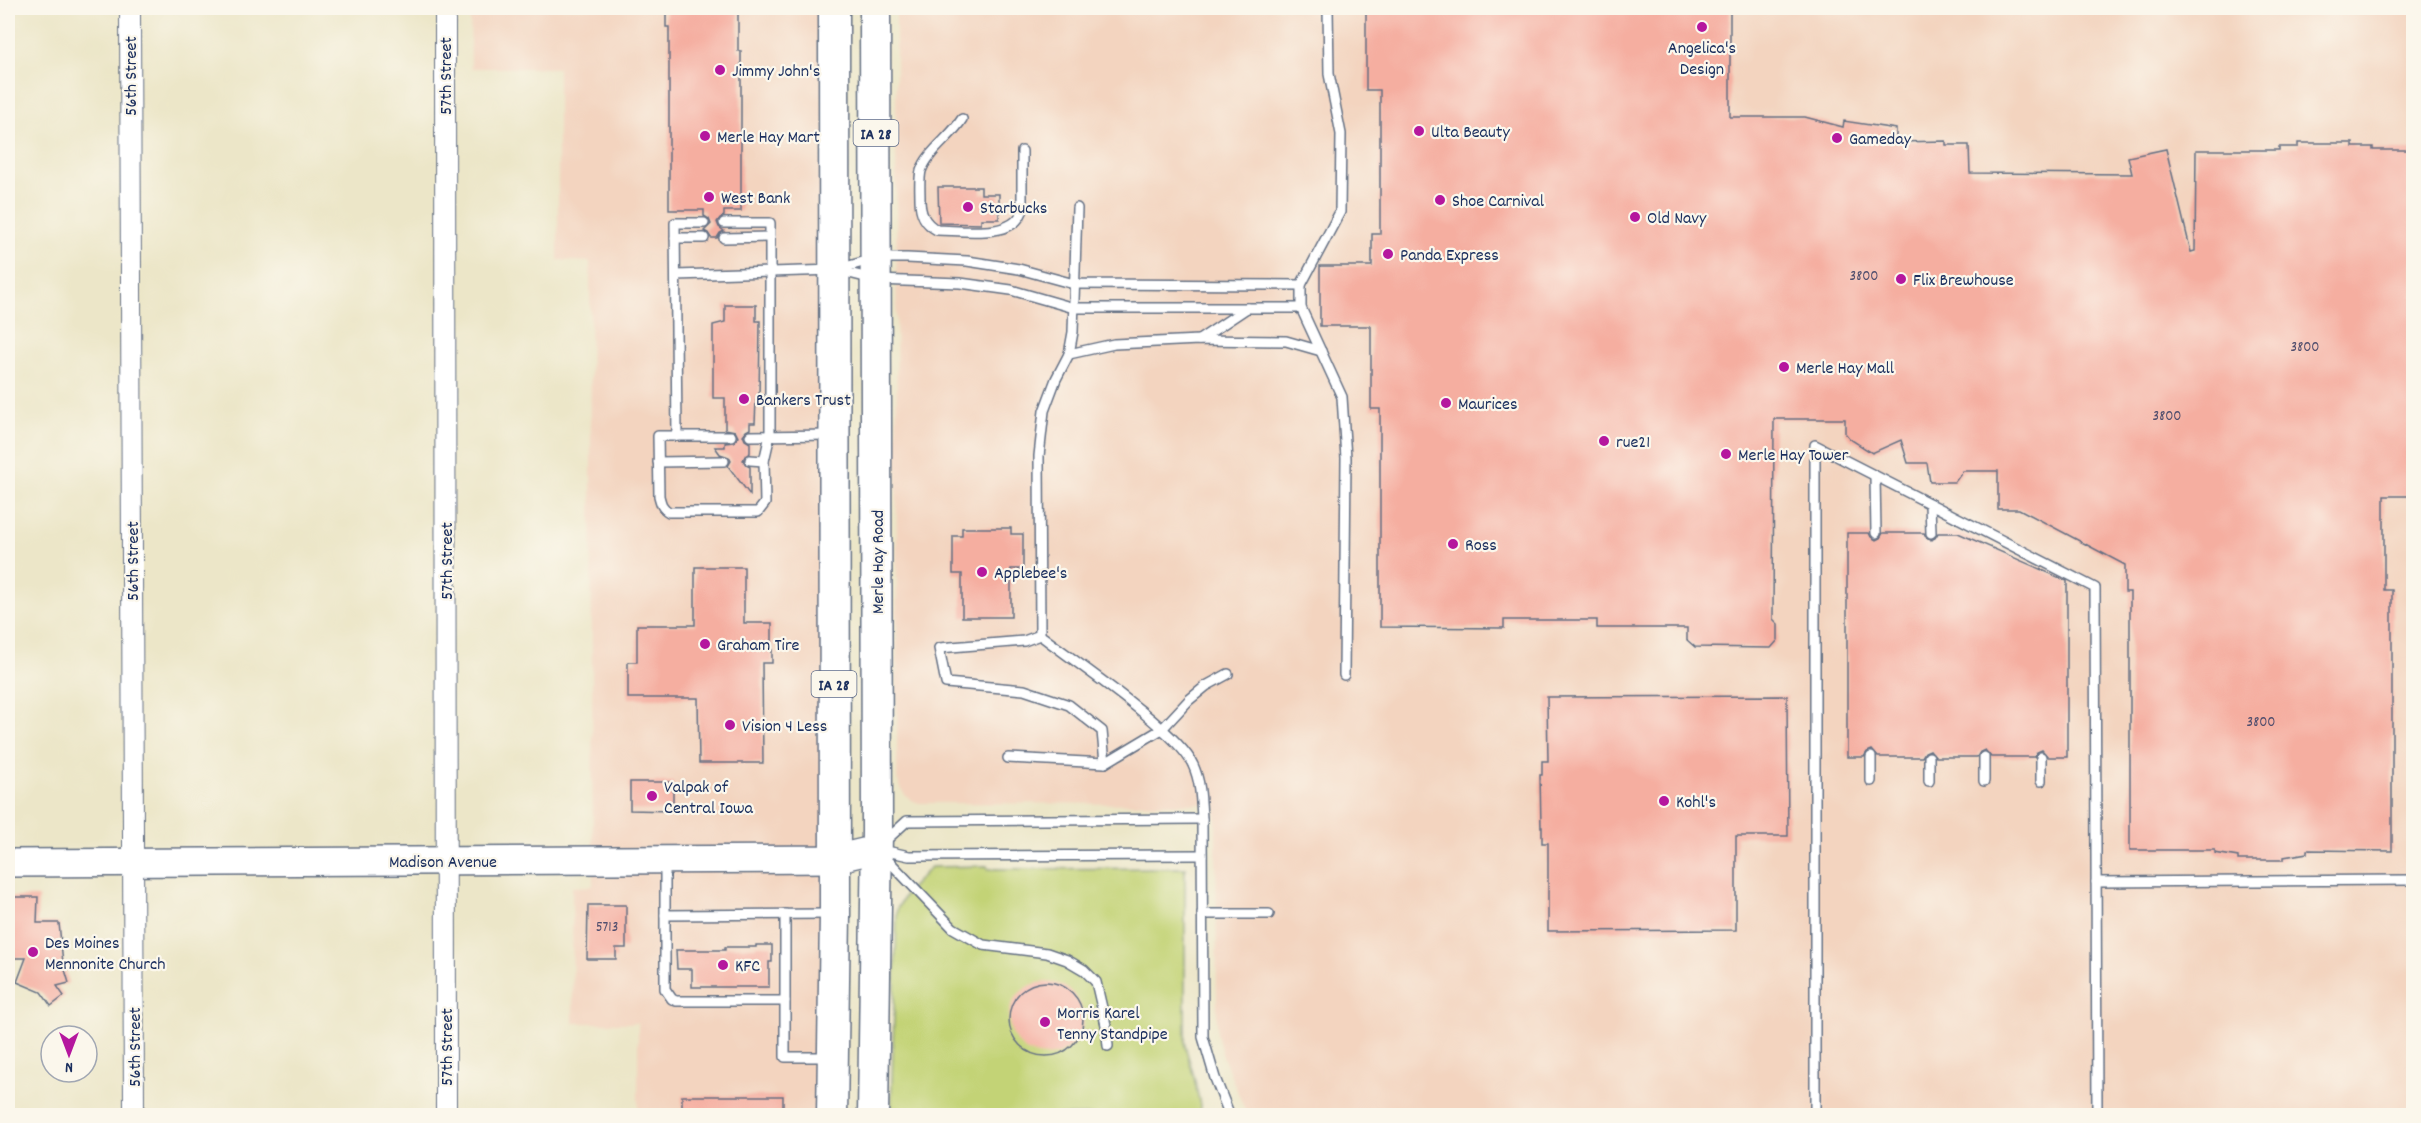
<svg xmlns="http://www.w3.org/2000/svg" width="2421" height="1123" viewBox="0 0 2421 1123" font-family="Dekko,sans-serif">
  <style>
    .built { fill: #f3d4bf }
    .green { fill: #c3d376; stroke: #6f816a; stroke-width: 1.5 }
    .building { fill: #f5aea0 }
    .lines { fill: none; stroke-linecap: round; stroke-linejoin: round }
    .lane-casing { stroke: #646f83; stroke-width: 12 }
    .street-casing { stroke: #646f83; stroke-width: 22 }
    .secondary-casing { stroke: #646f83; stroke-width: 30 }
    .primary-casing { stroke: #646f83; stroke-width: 33 }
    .lane { stroke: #fff; stroke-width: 9 }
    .street { stroke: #fff; stroke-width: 20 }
    .secondary { stroke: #fff; stroke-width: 27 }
    .primary { stroke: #fff; stroke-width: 30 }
    .poi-dot { fill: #b5179e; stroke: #fbf7ec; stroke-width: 2 }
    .labels { text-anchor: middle; stroke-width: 4.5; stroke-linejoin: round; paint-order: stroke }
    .number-label { font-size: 15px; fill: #524f6e }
    .shield { fill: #fbf7ec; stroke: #5e6b89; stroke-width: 1.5 }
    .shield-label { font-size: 16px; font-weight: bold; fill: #1b2f5e }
    .poi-label { font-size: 18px; fill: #1b2f5e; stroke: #fbf7ec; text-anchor: start }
    .street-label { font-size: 18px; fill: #1b2f5e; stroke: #fbf7ec }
  </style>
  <rect width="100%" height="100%" fill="#fbf7ec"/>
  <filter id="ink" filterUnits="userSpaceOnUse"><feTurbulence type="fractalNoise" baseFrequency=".0167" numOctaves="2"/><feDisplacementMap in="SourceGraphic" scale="12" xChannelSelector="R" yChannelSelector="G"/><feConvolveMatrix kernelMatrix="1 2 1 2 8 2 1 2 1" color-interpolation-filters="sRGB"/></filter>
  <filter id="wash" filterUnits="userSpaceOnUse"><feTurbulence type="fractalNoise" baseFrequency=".008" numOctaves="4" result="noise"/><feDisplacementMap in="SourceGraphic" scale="24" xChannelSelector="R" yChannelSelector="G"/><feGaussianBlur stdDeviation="1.35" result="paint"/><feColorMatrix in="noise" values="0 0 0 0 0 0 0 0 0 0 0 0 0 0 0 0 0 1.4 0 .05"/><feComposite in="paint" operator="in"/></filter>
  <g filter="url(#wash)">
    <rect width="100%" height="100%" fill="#ece6c8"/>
    <g class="built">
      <path d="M470 8H834L832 1115H638V1023H573L572 887 593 886 590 262 558 260V68H471Z"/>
      <path d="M896 8H2413V1115H1247L1222 1054 1217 1034 1216 804 919 803 911 800 904 794 897 779Z"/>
    </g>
    <path class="green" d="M987 866 988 869 1185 868V1046L1194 1077 1202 1115 891 1116 897 909 907 892 931 867Z"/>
    <g id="blocks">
      <g class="building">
        <path d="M666 8H738V51H741V211H724V216L720 218 717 222 719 227 724 231 720 233 717 238H711L708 233 704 231 711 224 709 219 704 216V210H669V27H666Z"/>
        <path d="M1366 8H1730V117H1805L1843 127 1844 121 1896 129V142L1946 141V145H1969L1970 173 2132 174 2128 157 2166 149 2191 252 2195 251 2196 150H2279V147H2298V143H2353V147H2373V150H2414V496H2384V590H2392V851L2307 850V853L2284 857V860H2238V857L2215 853V850H2130V592H2125V565L2019 509H1998V471H1963L1955 482H1930L1927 463H1908L1901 440 1872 453 1850 439 1845 433V419H1774L1773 619 1778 624V640L1771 648 1695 647 1687 640V628H1597V620H1504V628L1380 627V409H1371V326H1320V266H1372V234H1380V90H1366Z"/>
        <path d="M938 187H981V194H999V219H981V224L939 223Z"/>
        <path d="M725 305H756V321H760L759 400H756L755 423H750V429L746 431 743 435 745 440 750 443V453L745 456 743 460 746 465 750 467V495L728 466 731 461 729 457 720 454 715 447H725V443L734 442 738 437 735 431 725 429V398H713V325L725 322Z"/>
        <path d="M962 528H1011V534H1023V569H1011V617H962V574H953V536H962Z"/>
        <path d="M1847 533H1869L1871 537 1876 540 1880 538 1883 533H1924L1926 537 1931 540 1935 538 1938 533H1958L2067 581V757H2048L2042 750 2037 752 2034 757H1991L1985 750 1980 752 1977 757H1936L1930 750 1925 752 1922 757H1878L1872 750 1867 752 1864 757H1847Z"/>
        <path d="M695 567H744V623H772V663H762L763 763H699L698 698H628V662H637V625H695Z"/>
        <path d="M1787 696 1788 836H1736V930L1548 931V843H1542V827H1541L1540 775H1542V761H1548L1547 697Z"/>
        <path d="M630 782H673V811L630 810Z"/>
        <path d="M8 897H38L37 923H59L63 963 69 983 57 986 64 996 51 1006 41 992 17 982 26 958H8Z"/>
        <path d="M588 905H626V948H616V959H587Z"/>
        <path d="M756 945H772V962H769V987H692V969H677L676 950H725V947H756Z"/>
        <circle cx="1046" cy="1019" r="37"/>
        <rect x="682" y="1096" width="101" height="20"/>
      </g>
    </g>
  </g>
  <g filter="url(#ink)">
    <use href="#blocks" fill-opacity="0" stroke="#646f83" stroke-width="1.5"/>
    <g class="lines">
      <g class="lane-casing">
        <g id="lane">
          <path d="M1328 8 1329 74 1341 134 1340 212 1301 285V308L1342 397 1346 458 1344 675"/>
          <path d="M962 119C951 137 928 151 921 171 919 179 920 190 920 199 920 213 924 223 937 230 961 230 1012 239 1022 212V151"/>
          <path d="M724 223H770V435L764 461 765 503 758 512H669C662 508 661 504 659 496L658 436H731"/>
          <path d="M675 238H704"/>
          <path d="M724 238 770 237"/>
          <path d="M837 270 877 280 960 283 1011 290 1074 308H1301"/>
          <path d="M676 275 835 270 877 258H907L967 261 1019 269 1074 284 1301 285"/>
          <path d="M1199 340 1247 308"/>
          <path d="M1069 354 1114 344 1199 340 1286 341 1321 351"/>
          <path d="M677 436 675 223H704"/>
          <path d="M750 436 832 435"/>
          <path d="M750 460 764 461"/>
          <path d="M658 462 724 461"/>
          <path d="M1875 476 1876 533"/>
          <path d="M1930 504 1931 533"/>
          <path d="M1040 635C1074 661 1178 731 1193 765 1201 782 1201 802 1202 819L1203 1037 1215 1078 1230 1116"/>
          <path d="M1040 635 1039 456 1044 411 1056 379 1069 354 1073 332 1077 208"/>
          <path d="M1984 757V781"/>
          <path d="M2041 757V781"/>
          <path d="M1008 758 1105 763 1102 731 1069 705 1024 690 946 683 939 648 1024 641 1040 635"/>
          <path d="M1105 763 1162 729 1189 700 1206 686 1228 674"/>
          <path d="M1871 781V757"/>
          <path d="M1929 781V757"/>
          <path d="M883 843 907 821 1202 819"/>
          <path d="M882 850 909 856 1202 855"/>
          <path d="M885 857 953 928 983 945 1047 953 1067 960 1084 970 1096 982 1106 1025 1108 1046"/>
          <path d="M665 862V989L672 999 676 1001H785"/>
          <path d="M2096 882 2414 880"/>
          <path d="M785 914V1057H828"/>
          <path d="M1202 914H1269"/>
          <path d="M665 915 830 914"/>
          <path d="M1815 1116V445L2095 588 2097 1116"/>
        </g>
      </g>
      <g class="street-casing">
        <g id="street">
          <path d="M130 8 134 1116"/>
          <path d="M445 8 446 1116"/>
        </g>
      </g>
      <g class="secondary-casing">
        <path id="secondary" d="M8 863 834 859 877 849"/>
      </g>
      <g class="primary-casing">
        <g id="primary">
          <path d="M832 1116 835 914 834 8"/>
          <path d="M873 1116 877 832 875 8"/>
        </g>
      </g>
      <use href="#lane" class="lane"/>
      <use href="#street" class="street"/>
      <use href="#secondary" class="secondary"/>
      <use href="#primary" class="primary"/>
    </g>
  </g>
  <g class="poi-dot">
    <circle cx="1702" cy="27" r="6"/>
    <circle cx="720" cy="70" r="6"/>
    <circle cx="1419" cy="131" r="6"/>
    <circle cx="705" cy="136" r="6"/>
    <circle cx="1837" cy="138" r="6"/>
    <circle cx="709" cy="197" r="6"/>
    <circle cx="1440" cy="200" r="6"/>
    <circle cx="968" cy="207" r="6"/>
    <circle cx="1635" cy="217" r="6"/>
    <circle cx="1388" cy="254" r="6"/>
    <circle cx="1901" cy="279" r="6"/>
    <circle cx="1784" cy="367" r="6"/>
    <circle cx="744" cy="399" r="6"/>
    <circle cx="1446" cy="403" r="6"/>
    <circle cx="1604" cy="441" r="6"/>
    <circle cx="1726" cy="454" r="6"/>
    <circle cx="1453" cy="544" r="6"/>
    <circle cx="982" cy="572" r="6"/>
    <circle cx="705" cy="644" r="6"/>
    <circle cx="730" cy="725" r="6"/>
    <circle cx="652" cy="796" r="6"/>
    <circle cx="1664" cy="801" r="6"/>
    <circle cx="33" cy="952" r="6"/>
    <circle cx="723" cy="965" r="6"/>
    <circle cx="1045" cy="1022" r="6"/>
  </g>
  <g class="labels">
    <g class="number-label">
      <text x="1864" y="280">3800</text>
      <text x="2305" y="351">3800</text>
      <text x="2167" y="420">3800</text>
      <text x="2261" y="726">3800</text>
      <text x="607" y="931">5713</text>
    </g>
    <g class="shield">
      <rect x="853.5" y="120" width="45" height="26" rx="4.5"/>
      <rect x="811.5" y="671" width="45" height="26" rx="4.5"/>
    </g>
    <g class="shield-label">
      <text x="876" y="139">IA 28</text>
      <text x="834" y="690">IA 28</text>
    </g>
    <g class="poi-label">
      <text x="1702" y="53" text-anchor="middle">Angelica's<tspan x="1702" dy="21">Design</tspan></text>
      <text x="732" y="76">Jimmy John's</text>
      <text x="1431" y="137">Ulta Beauty</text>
      <text x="717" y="142">Merle Hay Mart</text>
      <text x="1849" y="144">Gameday</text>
      <text x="721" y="203">West Bank</text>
      <text x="1452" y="206">Shoe Carnival</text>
      <text x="980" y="213">Starbucks</text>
      <text x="1647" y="223">Old Navy</text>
      <text x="1400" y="260">Panda Express</text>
      <text x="1913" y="285">Flix Brewhouse</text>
      <text x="1796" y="373">Merle Hay Mall</text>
      <text x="756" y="405">Bankers Trust</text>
      <text x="1458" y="409">Maurices</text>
      <text x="1616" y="447">rue21</text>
      <text x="1738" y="460">Merle Hay Tower</text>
      <text x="1465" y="550">Ross</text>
      <text x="994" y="578">Applebee's</text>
      <text x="717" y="650">Graham Tire</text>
      <text x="742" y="731">Vision 4 Less</text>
      <text x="664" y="792">Valpak of<tspan x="664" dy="21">Central Iowa</tspan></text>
      <text x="1676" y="807">Kohl's</text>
      <text x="45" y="948">Des Moines<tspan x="45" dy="21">Mennonite Church</tspan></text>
      <text x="735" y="971">KFC</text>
      <text x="1057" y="1018">Morris Karel<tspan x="1057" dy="21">Tenny Standpipe</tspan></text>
    </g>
    <g class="street-label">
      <text transform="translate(130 76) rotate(-90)" y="6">56th Street</text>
      <text transform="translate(445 76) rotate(-90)" y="6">57th Street</text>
      <text transform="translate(132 561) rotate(-90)" y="6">56th Street</text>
      <text transform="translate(446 561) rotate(-90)" y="6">57th Street</text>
      <text transform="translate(877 562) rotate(-90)" y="6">Merle Hay Road</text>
      <text x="443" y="867">Madison Avenue</text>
      <text transform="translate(134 1047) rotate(-90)" y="6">56th Street</text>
      <text transform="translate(446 1047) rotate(-90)" y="6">57th Street</text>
    </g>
  </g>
  <rect width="2421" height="1123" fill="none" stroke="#fbf7ec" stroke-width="30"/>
  <g transform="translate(69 1054) rotate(180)"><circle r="28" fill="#fbf7ec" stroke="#a1a7b3" stroke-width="1.5"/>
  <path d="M0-4.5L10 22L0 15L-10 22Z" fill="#b5179e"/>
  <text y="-9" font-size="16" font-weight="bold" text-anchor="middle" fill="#1b2f5e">N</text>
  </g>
</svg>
